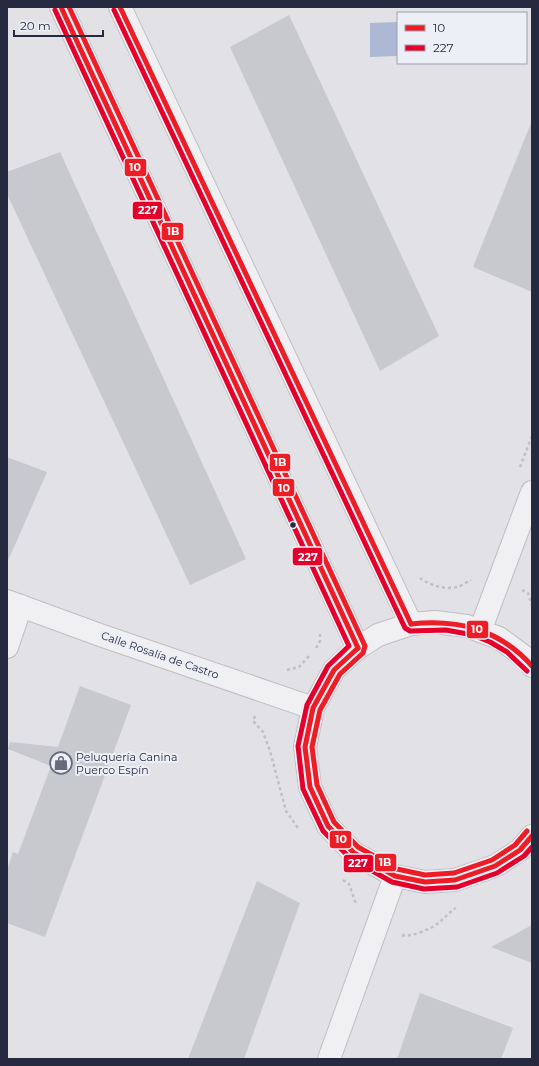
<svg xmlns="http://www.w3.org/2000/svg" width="539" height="1066" viewBox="0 0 539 1066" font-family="Montserrat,sans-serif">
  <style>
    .water { fill: #acb8d4 }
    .building { fill: #c8c9ce }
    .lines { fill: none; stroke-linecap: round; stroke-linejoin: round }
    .street-casing { stroke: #bebec4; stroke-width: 24 }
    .path { stroke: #bfc0c6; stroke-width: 2.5; stroke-dasharray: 3 3; stroke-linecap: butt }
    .street { stroke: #f0f0f3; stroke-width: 22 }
    .bus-1-casing { stroke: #edeff6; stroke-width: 8 }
    .bus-2-casing { stroke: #edeff6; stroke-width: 8 }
    .bus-3-casing { stroke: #edeff6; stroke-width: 8 }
    .bus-1 { stroke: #ee1c25; stroke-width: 5 }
    .bus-2 { stroke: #e4002b; stroke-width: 5 }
    .bus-3 { stroke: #ee1c25; stroke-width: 5 }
    .bus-dot { fill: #262a41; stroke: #edeff6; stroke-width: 1.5 }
    .labels { text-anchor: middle; stroke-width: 4; stroke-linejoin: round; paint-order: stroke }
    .street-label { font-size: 11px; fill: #262a41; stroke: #edeff6 }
    .poi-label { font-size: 11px; fill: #262a41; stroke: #edeff6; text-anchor: start }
    .line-badge { stroke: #edeff6; stroke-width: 1.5 }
    .badge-label { font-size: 11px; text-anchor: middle; font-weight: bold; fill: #fff }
  </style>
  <rect width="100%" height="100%" fill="#e1e1e6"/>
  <path class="water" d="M398 22V56L370 57V23Z"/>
  <g class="building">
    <path d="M289 15 439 336 380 371 230 47Z"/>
    <path d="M531 123H532V292L473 267Z"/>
    <path d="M60 152 246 559 190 585 7 194V172Z"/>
    <path d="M7 457 47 472 7 563Z"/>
    <path d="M80 686 131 705 45 937 7 923V870L13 852 18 854 51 766 8 749 10 742 58 747Z"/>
    <path d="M257 881 300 903 244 1059H188Z"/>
    <path d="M532 925V963L491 947Z"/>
    <path d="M420 993 513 1028 501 1059H397Z"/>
  </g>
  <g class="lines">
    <g class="street-casing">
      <g id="street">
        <path d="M61 7 358 648"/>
        <path d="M120 7 411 624"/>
        <path d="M7 601 100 635 313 708"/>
        <path d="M480 631 532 492"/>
        <path d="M7 647 21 606"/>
        <path d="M532 666 526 658 499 638 467 626 435 622 411 624 378 635 358 648 334 670 313 708 305 747 310 787 328 826 354 853 395 876 425 882 455 880 495 866 520 850 532 836"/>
        <path d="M329 1059 395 876"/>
      </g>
    </g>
    <g class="path">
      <path d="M520 467 532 436"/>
      <path d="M420 578C429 585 445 590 457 587 461 586 467 582 471 580"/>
      <path d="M522 590 528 593 532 606"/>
      <path d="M316 648 320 641V632"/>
      <path d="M287 670 299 667 309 656"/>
      <path d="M255 716 253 721 263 732 270 751 286 811 298 828"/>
      <path d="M343 880 349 884 356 904"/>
      <path d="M402 935C409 938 431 929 437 924 444 919 449 912 456 908"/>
    </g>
    <use href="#street" class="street"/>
    <g class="bus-1-casing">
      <g id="bus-1">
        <path d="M61 7 358 648"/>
        <path d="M120 7 411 624"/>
        <path d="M411 624C458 619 499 629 532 666"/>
        <path d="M358 648 334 670 313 708 305 747 310 787 328 826 354 853 395 876 425 882 455 880 495 866 520 850 532 836"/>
      </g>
    </g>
    <g class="bus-2-casing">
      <g id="bus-2">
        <path d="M55 10 349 646 328 666 307 705 298 746 303 789 323 831 351 859 392 882 424 889 457 887 497 873 524 856 532 847"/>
        <path d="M114 10 405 628 410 631 446 630 473 635 490 642 507 652 527 671"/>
      </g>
    </g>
    <g class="bus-3-casing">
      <path id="bus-3" d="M69 7 365 646 363 653 340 674 320 710 312 747 317 785 334 822 358 847 397 869 425 875 454 873 492 860 515 845 527 831"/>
    </g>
    <use href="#bus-1" class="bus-1"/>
    <use href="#bus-2" class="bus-2"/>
    <use href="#bus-3" class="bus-3"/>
  </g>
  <defs>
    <g id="shop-ring" transform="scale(1.15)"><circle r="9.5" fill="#edeff6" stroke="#676a7b" stroke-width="1.5"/><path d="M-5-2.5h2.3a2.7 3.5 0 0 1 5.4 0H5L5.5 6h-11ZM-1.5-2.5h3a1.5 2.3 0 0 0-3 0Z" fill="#676a7b"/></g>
  </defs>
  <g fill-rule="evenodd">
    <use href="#shop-ring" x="61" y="763"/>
  </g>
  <circle class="bus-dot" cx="293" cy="525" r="3.5"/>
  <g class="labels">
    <g class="street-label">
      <text transform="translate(160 655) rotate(19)" y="4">Calle Rosalía de Castro</text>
    </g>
    <g class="poi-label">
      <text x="76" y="761">Peluquería Canina<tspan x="76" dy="13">Puerco Espín</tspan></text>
    </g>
  </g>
  <g class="line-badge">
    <rect x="124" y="158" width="23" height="19" rx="4" fill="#ee1c25"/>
    <rect x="132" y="201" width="31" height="19" rx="4" fill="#e4002b"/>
    <rect x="161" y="222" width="23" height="19" rx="4" fill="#ee1c25"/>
    <rect x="269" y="453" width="22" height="19" rx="4" fill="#ee1c25"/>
    <rect x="272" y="478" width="23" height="19" rx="4" fill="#ee1c25"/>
    <rect x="292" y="547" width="31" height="19" rx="4" fill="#e4002b"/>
    <rect x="466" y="620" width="23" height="19" rx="4" fill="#ee1c25"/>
    <rect x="329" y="830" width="23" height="19" rx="4" fill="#ee1c25"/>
    <rect x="374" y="853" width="23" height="19" rx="4" fill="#ee1c25"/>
    <rect x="343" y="854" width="31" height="19" rx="4" fill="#e4002b"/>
  </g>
  <g class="badge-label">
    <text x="135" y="171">10</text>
    <text x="148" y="214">227</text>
    <text x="173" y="235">1B</text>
    <text x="280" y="466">1B</text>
    <text x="284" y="492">10</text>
    <text x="308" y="561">227</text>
    <text x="477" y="633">10</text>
    <text x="341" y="843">10</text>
    <text x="385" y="866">1B</text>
    <text x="358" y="867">227</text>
  </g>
  <rect width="539" height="1066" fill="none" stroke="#262a41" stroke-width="16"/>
  <rect x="397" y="12" width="130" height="52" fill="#edeff6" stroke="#9da0ae"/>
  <rect x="405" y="25" width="20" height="6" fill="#ee1c25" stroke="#9da0ae"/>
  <text x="433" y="32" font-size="12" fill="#262a41">10</text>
  <rect x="405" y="45" width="20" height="6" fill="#e4002b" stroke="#9da0ae"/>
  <text x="433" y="52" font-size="12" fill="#262a41">227</text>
  <path d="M14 30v6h89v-6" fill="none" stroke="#262a41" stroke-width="2"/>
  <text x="20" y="30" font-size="12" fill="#262a41" stroke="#edeff6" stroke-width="3" paint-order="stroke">20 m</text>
</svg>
